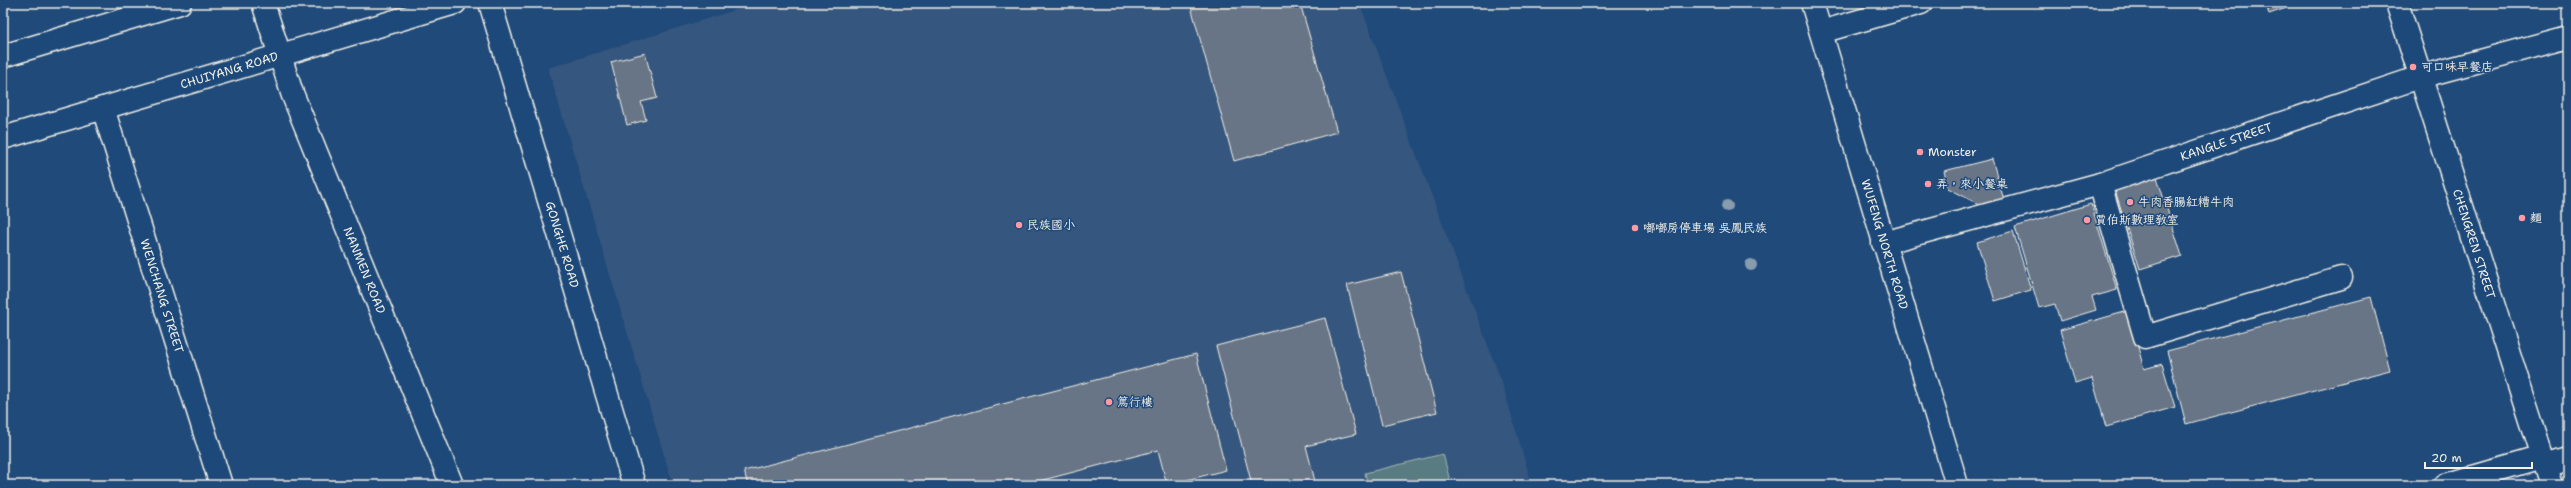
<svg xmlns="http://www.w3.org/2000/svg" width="2571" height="488" viewBox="0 0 2571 488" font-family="'Shantell Sans','LXGW WenKai TC',sans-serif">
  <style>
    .built { fill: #35577e }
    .green { fill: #587c81; stroke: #a6b6b4 }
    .building { fill: #687587; stroke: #f4f1e8 }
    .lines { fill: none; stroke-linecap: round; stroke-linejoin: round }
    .minor-casing { stroke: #f4f1e8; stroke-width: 25 }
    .minor { stroke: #1f4a7a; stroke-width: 22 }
    .tree { fill: #889cae }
    .poi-dot { fill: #ff9aa2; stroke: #1f4a7a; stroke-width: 1.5 }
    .labels { text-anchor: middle; stroke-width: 3; stroke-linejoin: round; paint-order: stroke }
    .poi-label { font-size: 12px; fill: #f4f1e8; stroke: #1f4a7a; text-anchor: start }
    .street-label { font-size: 12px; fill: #f4f1e8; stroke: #1f4a7a }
  </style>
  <rect width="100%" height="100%" fill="#1f4a7a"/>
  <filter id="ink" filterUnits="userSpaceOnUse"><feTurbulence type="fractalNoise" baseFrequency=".025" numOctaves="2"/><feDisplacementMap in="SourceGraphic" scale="8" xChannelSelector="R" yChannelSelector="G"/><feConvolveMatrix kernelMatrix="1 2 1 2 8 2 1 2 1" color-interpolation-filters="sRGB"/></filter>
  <g filter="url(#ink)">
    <path class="built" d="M758 3H1373L1361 7 1502 383 1532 485H673L548 68Z"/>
    <path class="green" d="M1443 454 1451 485H1368L1365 473Z"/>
    <g class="building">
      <path d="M1190 3H1300L1337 132 1234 161Z"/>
      <path d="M2265 3H2301L2269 14Z"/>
      <path d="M645 53 657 98 641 102 646 120 627 125 611 62Z"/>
      <path d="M1992 159 2004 200 1980 205 1948 188 1944 171Z"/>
      <path d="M2157 177 2182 256 2140 269 2115 190Z"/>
      <path d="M2091 204 2117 290 2092 297 2096 310 2060 321 2055 304 2039 308 2015 227Z"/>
      <path d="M2013 231 2031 290 1995 301 1977 242Z"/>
      <path d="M1401 272 1437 412 1382 425 1347 285Z"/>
      <path d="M2371 297 2390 370 2186 424 2167 351Z"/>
      <path d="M2128 311 2144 369 2162 364 2175 407 2106 427 2092 378 2075 383 2060 330Z"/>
      <path d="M1325 318 1356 434 1306 446 1316 485H1252L1216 346Z"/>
      <path d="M1196 354 1226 470 1167 485 1158 450 1024 485H748L744 471Z"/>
    </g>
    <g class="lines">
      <g class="minor-casing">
        <g id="minor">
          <path id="s1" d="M263 3 292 93 452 485"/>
          <path id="s2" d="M490 3 634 485"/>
          <path id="s3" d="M1812 3 1957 485"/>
          <path id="s4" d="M2397 3 2551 485"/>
          <path d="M1821 32 1921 3"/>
          <path d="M3 56 180 3"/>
          <path id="s5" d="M103 108 221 485"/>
          <path id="s6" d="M3 138 455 3"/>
          <path d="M2100 184 2145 337 2341 278"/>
          <path id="s7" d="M1883 243 2100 184 2420 77 2568 37"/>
          <path d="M2545 465 2568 458"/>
          <path d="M2445 485 2542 457"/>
        </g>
      </g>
      <use href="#minor" class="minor"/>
    </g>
    <g class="tree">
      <circle cx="1727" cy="206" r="6"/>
      <circle cx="1751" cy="265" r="6"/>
    </g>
  </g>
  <g class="poi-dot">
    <circle cx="2413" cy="67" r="4"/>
    <circle cx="1920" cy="152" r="4"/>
    <circle cx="1928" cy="184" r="4"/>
    <circle cx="2130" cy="202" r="4"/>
    <circle cx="2522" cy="218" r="4"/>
    <circle cx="2087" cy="220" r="4"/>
    <circle cx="1019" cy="225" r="4"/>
    <circle cx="1635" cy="228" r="4"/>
    <circle cx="1109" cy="402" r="4"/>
  </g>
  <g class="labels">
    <g class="poi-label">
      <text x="2421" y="71">可口味早餐店</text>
      <text x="1928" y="156">Monster</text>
      <text x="1936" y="188">弄，來小餐桌</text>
      <text x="2138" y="206">牛肉香腸紅糟牛肉</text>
      <text x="2530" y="222">麵</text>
      <text x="2095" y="224">賈伯斯數理教室</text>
      <text x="1027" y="229">民族國小</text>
      <text x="1643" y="232">嘟嘟房停車場 吳鳳民族</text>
      <text x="1117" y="406">篤行樓</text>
    </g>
    <g class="street-label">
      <text dy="4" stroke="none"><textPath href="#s6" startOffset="236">CHUIYANG ROAD</textPath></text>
      <text dy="4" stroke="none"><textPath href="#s7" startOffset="358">KANGLE STREET</textPath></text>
      <text dy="4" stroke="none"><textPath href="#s2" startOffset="252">GONGHE ROAD</textPath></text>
      <text dy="4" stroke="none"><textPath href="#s3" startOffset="252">WUFENG NORTH ROAD</textPath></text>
      <text dy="4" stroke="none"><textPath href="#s4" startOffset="253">CHENGREN STREET</textPath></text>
      <text dy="4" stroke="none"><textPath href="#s1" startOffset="286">NANMEN ROAD</textPath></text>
      <text dy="4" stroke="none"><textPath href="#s5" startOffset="197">WENCHANG STREET</textPath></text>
    </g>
  </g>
  <rect width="2571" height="488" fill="none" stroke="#1f4a7a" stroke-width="16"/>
  <rect x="8" y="8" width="2555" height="472" fill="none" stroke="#f4f1e8" stroke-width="1.5" filter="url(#ink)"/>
  <path d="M2425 462v6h107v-6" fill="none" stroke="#f4f1e8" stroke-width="2"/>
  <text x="2431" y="462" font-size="12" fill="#f4f1e8" stroke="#1f4a7a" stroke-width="3" paint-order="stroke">20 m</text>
</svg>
